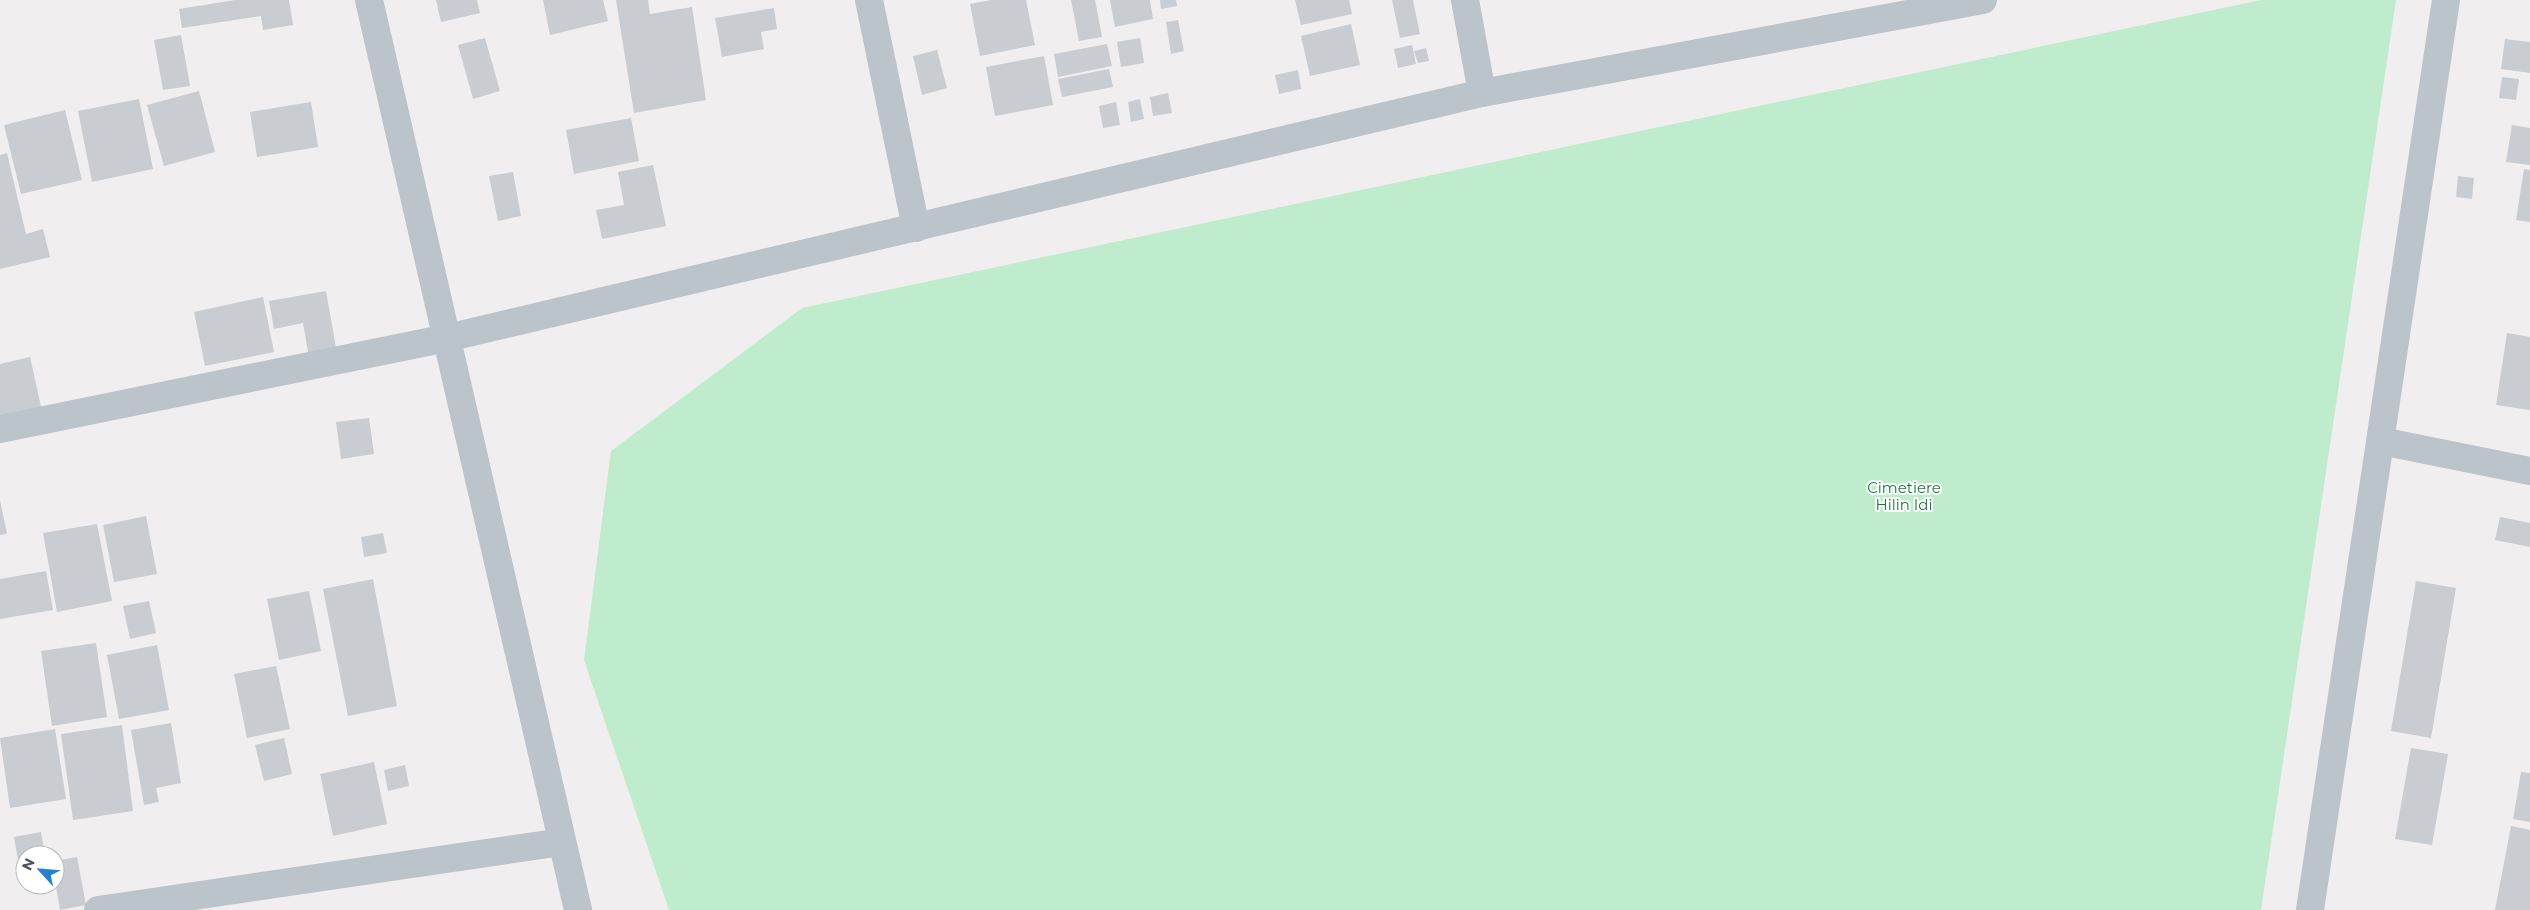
<svg xmlns="http://www.w3.org/2000/svg" width="2530" height="910" viewBox="0 0 2530 910" font-family="Montserrat,sans-serif">
  <style>
    .green { fill: #bfeccc }
    .building { fill: #c9ccd1 }
    .lines { fill: none; stroke-linecap: round; stroke-linejoin: round }
    .minor { stroke: #bbc4cb; stroke-width: 28 }
    .labels { text-anchor: middle; stroke-width: 4; stroke-linejoin: round; paint-order: stroke }
    .park-label { font-size: 15px; fill: #1c7841; stroke: #fff }
  </style>
  <rect width="100%" height="100%" fill="#f1eeef"/>
  <path class="green" d="M2261 0H2396L2261 910H669L584 660 611 451 802 308Z"/>
  <g class="building">
    <path d="M235 0H289L293 25 263 30 261 16 182 28 179 9Z"/>
    <path d="M436 0H477L480 13 441 22Z"/>
    <path d="M543 0H603L608 21 550 35Z"/>
    <path d="M616 0H648L650 14 692 7 706 100 634 113Z"/>
    <path d="M991 0H1026L1035 45 980 56 970 4Z"/>
    <path d="M1071 0H1095L1102 37 1079 41Z"/>
    <path d="M1110 0H1150L1153 19 1115 27Z"/>
    <path d="M1160 0H1176L1177 6 1161 9Z"/>
    <path d="M1295 0H1349L1352 14 1301 25Z"/>
    <path d="M1392 0H1413L1420 34 1400 38Z"/>
    <path d="M774 8 777 29 761 32 764 49 722 57 715 18Z"/>
    <path d="M1178 20 1184 51 1171 54 1166 22Z"/>
    <path d="M1351 24 1360 65 1310 76 1301 36Z"/>
    <path d="M181 35 190 86 163 90 154 40Z"/>
    <path d="M485 38 500 91 473 99 458 45Z"/>
    <path d="M1140 38 1144 63 1121 67 1117 42Z"/>
    <path d="M2505 39 2530 42V73L2501 69Z"/>
    <path d="M1107 44 1112 66 1058 77 1054 54Z"/>
    <path d="M1412 45 1416 64 1398 68 1394 49Z"/>
    <path d="M1426 48 1429 61 1418 63 1414 51Z"/>
    <path d="M937 50 947 88 922 95 913 56Z"/>
    <path d="M1044 56 1053 105 995 116 986 67Z"/>
    <path d="M1109 69 1113 87 1062 97 1058 79Z"/>
    <path d="M1298 70 1301 89 1279 94 1275 75Z"/>
    <path d="M2502 77 2519 79 2516 100 2499 98Z"/>
    <path d="M199 91 215 152 164 166 147 105Z"/>
    <path d="M1168 93 1172 113 1153 116 1150 97Z"/>
    <path d="M139 99 153 169 92 182 78 111Z"/>
    <path d="M1140 99 1144 119 1131 122 1128 102Z"/>
    <path d="M311 102 318 147 257 157 250 112Z"/>
    <path d="M1116 102 1120 125 1103 128 1099 106Z"/>
    <path d="M65 110 82 180 21 194 4 125Z"/>
    <path d="M631 118 639 161 574 174 566 130Z"/>
    <path d="M2512 125 2530 128V165L2506 162Z"/>
    <path d="M7 153 26 234 43 229 50 257 0 269V155Z"/>
    <path d="M653 165 666 226 602 239 596 210 624 205 618 172Z"/>
    <path d="M2524 169 2530 170V222L2516 220Z"/>
    <path d="M513 172 521 216 498 221 489 176Z"/>
    <path d="M2458 176 2474 178 2472 199 2456 197Z"/>
    <path d="M326 291 337 353 309 358 303 323 274 329 269 301Z"/>
    <path d="M263 297 274 352 205 366 194 312Z"/>
    <path d="M2507 333 2530 337V410L2496 405Z"/>
    <path d="M30 357 42 411 0 421V364Z"/>
    <path d="M369 418 374 454 341 459 336 422Z"/>
    <path d="M0 500 7 534 0 535Z"/>
    <path d="M146 516 157 574 114 582 103 525Z"/>
    <path d="M2500 517 2530 523V547L2495 540Z"/>
    <path d="M97 524 112 601 57 612 43 533Z"/>
    <path d="M383 533 387 553 364 557 361 537Z"/>
    <path d="M46 571 53 610 0 619V579Z"/>
    <path d="M373 579 397 706 348 716 323 589Z"/>
    <path d="M2416 581 2456 588 2431 738 2391 731Z"/>
    <path d="M309 591 321 651 279 660 267 599Z"/>
    <path d="M149 601 156 633 130 639 123 606Z"/>
    <path d="M96 643 107 717 52 726 41 651Z"/>
    <path d="M157 645 169 710 119 719 107 655Z"/>
    <path d="M276 666 290 729 247 738 234 674Z"/>
    <path d="M171 723 181 783 156 788 159 802 144 805 131 730Z"/>
    <path d="M122 725 133 811 73 820 61 734Z"/>
    <path d="M55 729 66 799 10 808 0 738Z"/>
    <path d="M284 738 292 774 264 781 255 745Z"/>
    <path d="M2411 748 2448 754 2432 845 2395 839Z"/>
    <path d="M374 762 387 824 333 836 320 774Z"/>
    <path d="M405 765 409 786 388 791 384 770Z"/>
    <path d="M2521 772 2530 773V822L2513 819Z"/>
    <path d="M2511 826 2530 830V910H2495Z"/>
    <path d="M41 832 45 855H25V865L19 866 14 837Z"/>
    <path d="M77 857 86 905 60 910 55 880V861Z"/>
  </g>
  <g class="lines">
    <g class="minor">
      <path d="M369 0 578 910"/>
      <path d="M869 0 916 228"/>
      <path d="M1465 0 1482 93"/>
      <path d="M0 429 447 338 1482 93 1983 0"/>
      <path d="M2381 441 2530 471"/>
      <path d="M98 910 562 842"/>
      <path d="M2310 910 2446 0"/>
    </g>
  </g>
  <g class="labels">
    <g class="park-label">
      <text x="1904" y="493">Cimetiere<tspan x="1904" dy="17">Hilin Idi</tspan></text>
    </g>
  </g>
  <g transform="translate(40 870) rotate(296)"><circle r="24" fill="#ffffff" stroke="#b6babd"/>
  <path d="M0-4L9 19L0 12L-9 19Z" fill="#2482d5"/>
  <text y="-8" font-size="14" font-weight="bold" text-anchor="middle" fill="#48535b">N</text>
  </g>
</svg>
